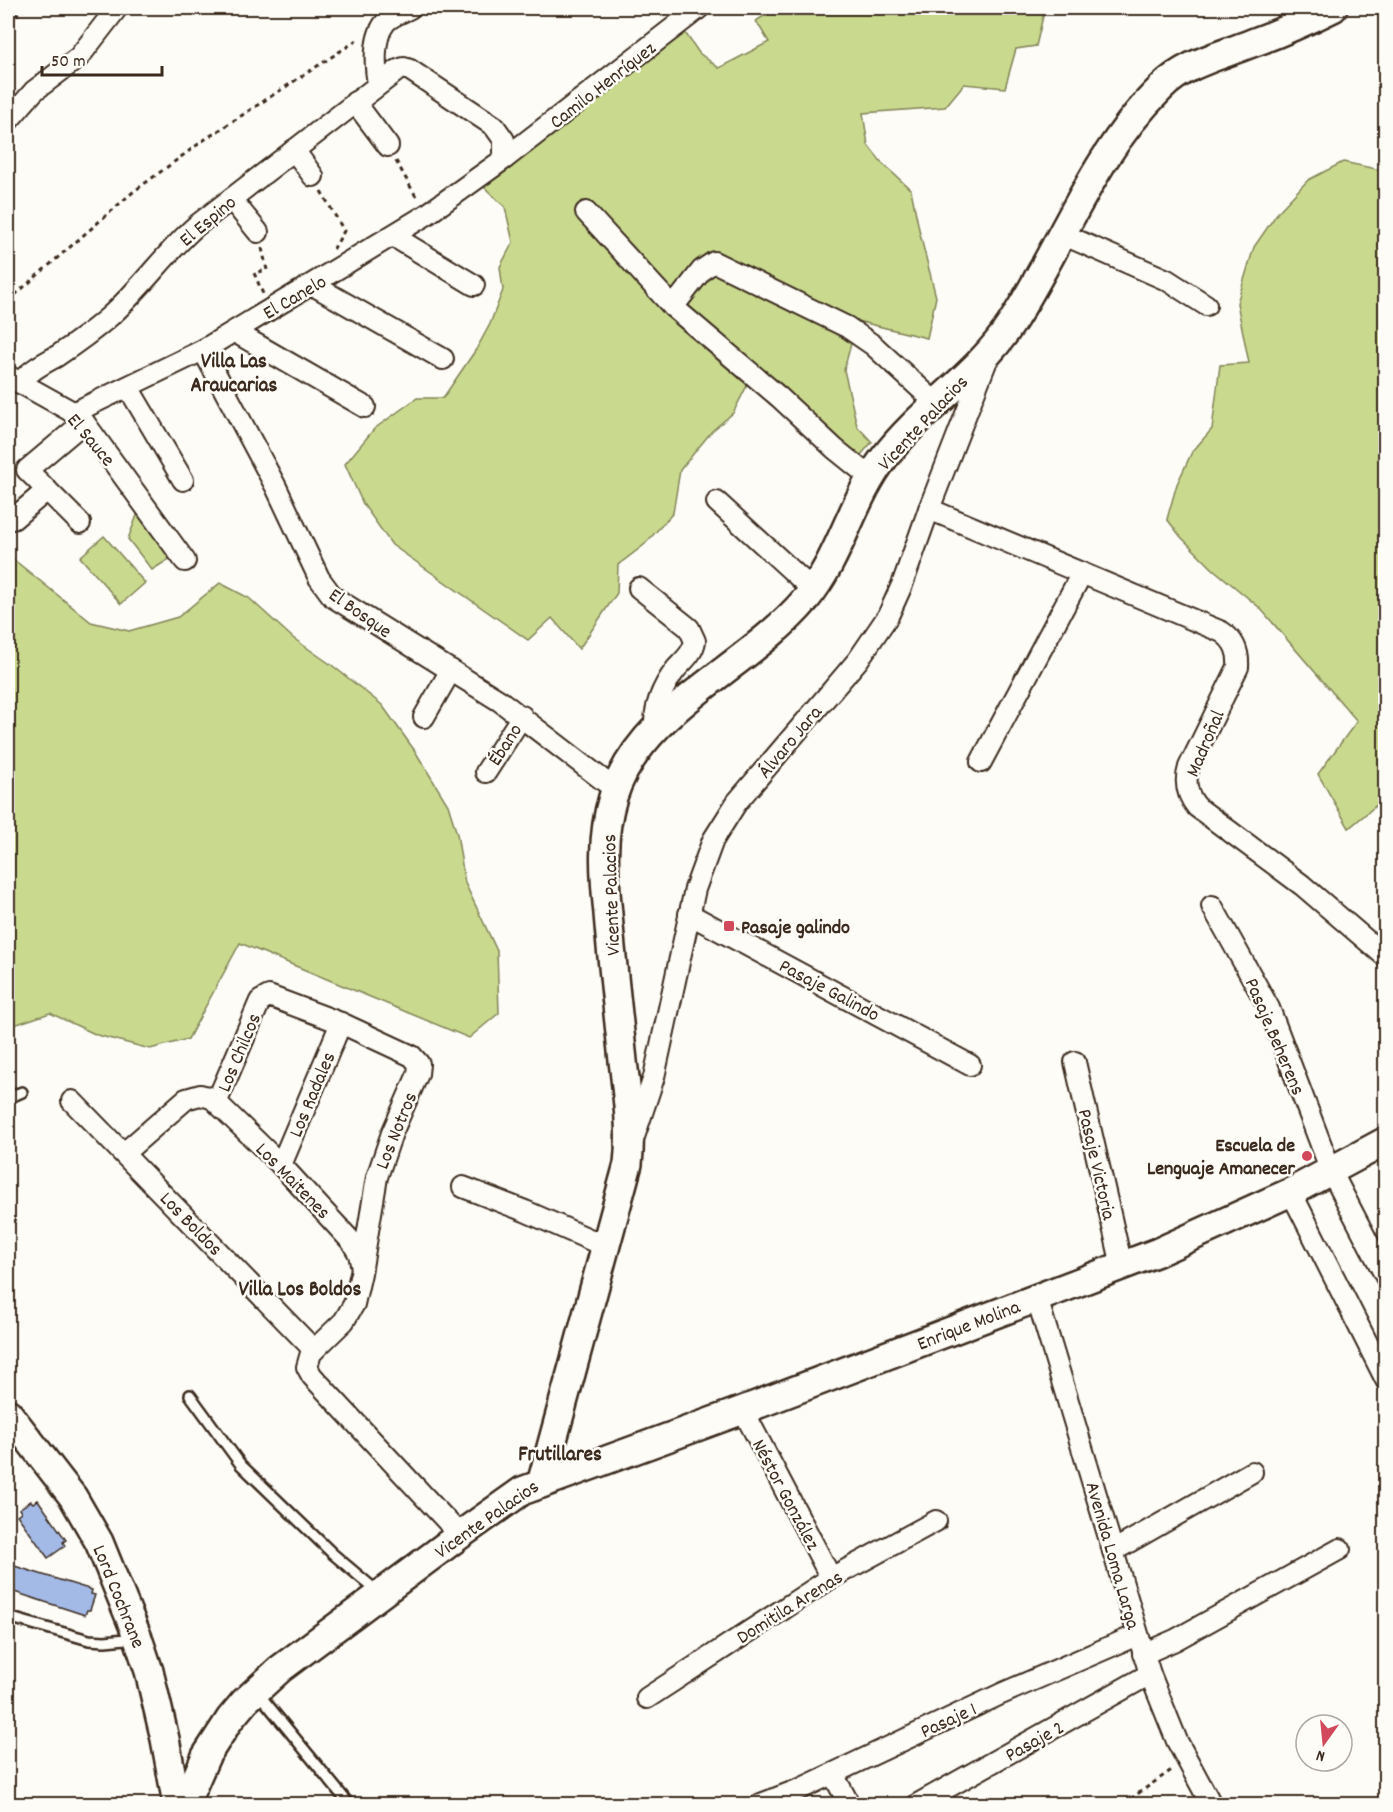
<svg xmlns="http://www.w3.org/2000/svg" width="1393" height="1812" viewBox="0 0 1393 1812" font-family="Dekko,sans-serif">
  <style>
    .green { fill: #c9da8f; stroke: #828256; stroke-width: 1.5 }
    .building { fill: #a3bae7; stroke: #3b2a1e; stroke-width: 1.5 }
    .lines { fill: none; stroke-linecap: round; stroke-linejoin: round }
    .lane-casing { stroke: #3b2a1e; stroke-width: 14 }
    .street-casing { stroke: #3b2a1e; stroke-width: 24 }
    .secondary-casing { stroke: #3b2a1e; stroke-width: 32 }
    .path { stroke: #3b2a1e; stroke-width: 3; stroke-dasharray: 4.5 4.5; stroke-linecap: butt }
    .lane { stroke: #fdfcf7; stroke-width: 9 }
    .street { stroke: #fdfcf7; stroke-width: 20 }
    .secondary { stroke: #fdfcf7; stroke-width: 27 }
    .poi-dot { fill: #d1495b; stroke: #fdfcf7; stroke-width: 2 }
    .labels { text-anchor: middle; stroke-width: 5; stroke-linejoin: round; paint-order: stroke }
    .street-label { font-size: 20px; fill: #3b2a1e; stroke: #fdfcf7 }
    .poi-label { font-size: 20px; font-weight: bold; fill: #3b2a1e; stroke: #fdfcf7; text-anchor: start }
    .neighbourhood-label { font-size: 21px; font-weight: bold; fill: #3b2a1e; stroke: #fdfcf7 }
  </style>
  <rect width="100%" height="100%" fill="#fdfcf7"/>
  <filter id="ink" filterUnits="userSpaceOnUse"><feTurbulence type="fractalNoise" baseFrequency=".0167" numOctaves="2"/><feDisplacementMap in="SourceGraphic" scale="12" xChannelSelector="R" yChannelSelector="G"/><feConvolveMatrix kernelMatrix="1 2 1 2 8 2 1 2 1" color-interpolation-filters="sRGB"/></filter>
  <g filter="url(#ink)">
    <g class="green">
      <path d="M776 8H1029L1044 12 1036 46 1016 49 1005 88 964 84 945 107 863 113 868 145 882 163 911 190 920 234 936 297 927 338 857 321 844 370 857 426 872 442 855 462 751 378 733 413 712 431 680 470 673 513 644 545 618 565 617 593 579 649 552 618 528 640 392 545 363 504 345 464 374 429 417 398H443L477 348 490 324 503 290 500 267 513 242 505 207 484 187 684 31 699 53 719 68 769 42 756 21Z"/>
      <path d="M1343 162 1386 171 1385 798 1349 828 1318 774 1357 721 1260 608 1213 569 1181 537 1167 519 1177 484 1192 452 1212 429 1220 365 1249 363 1237 303 1254 247 1278 212 1308 180Z"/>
      <path d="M139 510 174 556 152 570 128 539Z"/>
      <path d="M104 536 145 583 121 604 80 557Z"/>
      <path d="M8 555 91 622 129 631 178 617 220 583 249 598 293 638 333 666 382 705 415 751 448 805 457 834 465 883 497 951 499 1013 469 1038 240 943 188 1039 150 1049 97 1035 50 1013 8 1027Z"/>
    </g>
    <g class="building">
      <path d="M38 1500 66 1540 63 1542 65 1546 48 1558 17 1515 21 1512 19 1509 31 1501 33 1503Z"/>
      <path d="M8 1564 92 1590 91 1594 95 1595 90 1610H87L85 1615 8 1590Z"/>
    </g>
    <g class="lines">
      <g class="lane-casing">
        <g id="lane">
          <path d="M8 1098 22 1092"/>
          <path d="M190 1395 241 1465 333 1554 378 1592"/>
          <path d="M8 1617 89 1640 105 1641 136 1638"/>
          <path d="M258 1693 349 1804"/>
        </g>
      </g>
      <g class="street-casing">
        <g id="street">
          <path d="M1286 8 1307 20"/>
          <path d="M378 84C375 66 373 38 385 23 390 16 403 12 410 8"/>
          <path d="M355 102 388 146"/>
          <path d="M8 121 34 91 79 57 117 8"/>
          <path d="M294 150 313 176"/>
          <path d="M231 199 258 232"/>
          <path d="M586 212 673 307 779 397 835 449 871 478"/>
          <path d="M1062 234 1167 280 1206 305"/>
          <path d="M393 236 474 285"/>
          <path d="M313 285 443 359"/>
          <path d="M673 307 702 270 714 262 847 327 873 345 936 403"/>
          <path d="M235 332 365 407"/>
          <path d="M203 350 276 487 319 578 333 597 500 701 616 790"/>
          <path d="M8 376 69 410 84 422 185 561"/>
          <path d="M20 383C30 370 43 364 57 356 75 344 93 331 109 317 141 289 164 254 196 226L398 70 404 68 410 70 494 126 504 140V159"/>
          <path d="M128 387 183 480"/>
          <path d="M73 413 203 350 426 215 504 159 699 8"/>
          <path d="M717 502 813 590"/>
          <path d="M929 509 1222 632C1235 641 1239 652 1238 667L1189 767C1184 783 1187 795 1197 807L1302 885 1386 957"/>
          <path d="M8 514 13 519 47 490"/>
          <path d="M80 523 27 470 84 422"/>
          <path d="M639 588 689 628 695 641C693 653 684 660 676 669 663 686 654 707 655 728"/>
          <path d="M424 717 451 670"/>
          <path d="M981 762 1082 573"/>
          <path d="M486 772 522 716"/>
          <path d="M1212 906 1269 1008 1331 1171 1386 1277"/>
          <path d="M689 914 970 1065"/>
          <path d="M1075 1062 1122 1266"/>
          <path d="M72 1101 314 1350"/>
          <path d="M217 1101 260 1001 269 996 341 1023 412 1056 419 1064 418 1074 392 1133 377 1177 361 1273 354 1304 344 1321 311 1353 307 1367 312 1376 460 1535"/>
          <path d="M633 1140 654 1077 695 889 713 840 737 802 858 660 888 616 902 585 929 509 987 360"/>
          <path d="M124 1153 186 1099 200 1095 212 1098 281 1165 352 1242 359 1254 361 1264"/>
          <path d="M281 1165 341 1023"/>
          <path d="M463 1187 525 1211 607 1247"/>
          <path d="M1291 1192 1386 1380"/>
          <path d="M1037 1298 1150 1674 1177 1741 1211 1804"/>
          <path d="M743 1410 831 1578"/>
          <path d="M1113 1551 1252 1472"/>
          <path d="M1143 1654 1175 1640 1340 1549"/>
          <path d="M647 1698 831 1578 936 1521"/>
          <path d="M833 1774 849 1804"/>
          <path d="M761 1804 800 1789 1001 1694 1137 1635"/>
          <path d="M918 1804 1150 1674"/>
        </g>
      </g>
      <g class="secondary-casing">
        <g id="secondary">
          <path d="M8 1413 73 1497 99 1542 138 1638 149 1671 165 1739 177 1804"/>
          <path d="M541 1484 628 1164C632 1129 627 1095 623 1061 618 1012 612 963 608 914 604 875 601 836 613 797 641 708 748 668 806 599 841 557 851 501 884 458 921 409 977 376 1011 324 1061 247 1093 154 1161 88 1186 63 1220 56 1252 43 1280 33 1307 21 1333 8"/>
          <path d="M185 1804 206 1756 230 1719 245 1701 280 1669 460 1535 522 1491 743 1410 1158 1252 1291 1192 1386 1141"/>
        </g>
      </g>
      <g class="path">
        <path d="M8 21 26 8"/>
        <path d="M396 161 418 200"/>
        <path d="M321 191 344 231 333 250"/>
        <path d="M262 248 267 270 254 273 263 294"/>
        <path d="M8 301 133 192 204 140 359 39"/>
        <path d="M1123 1804 1173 1769"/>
      </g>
      <use href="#lane" class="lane"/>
      <use href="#street" class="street"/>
      <use href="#secondary" class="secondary"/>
    </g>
  </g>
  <g class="poi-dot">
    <rect x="723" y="920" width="12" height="12" rx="3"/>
    <circle cx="1307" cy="1156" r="6"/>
  </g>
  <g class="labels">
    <g class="street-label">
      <text transform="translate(602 84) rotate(-38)" y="7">Camilo Henríquez</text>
      <text transform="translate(207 220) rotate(-40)" y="7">El Espino</text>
      <text transform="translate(294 296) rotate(-30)" y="7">El Canelo</text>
      <text transform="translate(922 422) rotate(-47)" y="7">Vicente Palacios</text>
      <text transform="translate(92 439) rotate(50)" y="7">El Sauce</text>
      <text transform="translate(361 612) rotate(35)" y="7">El Bosque</text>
      <text transform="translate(789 741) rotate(-50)" y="7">Álvaro Jara</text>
      <text transform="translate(1204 743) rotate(-67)" y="7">Madroñal</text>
      <text transform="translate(504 744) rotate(-57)" y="7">Ébano</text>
      <text transform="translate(610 895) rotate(-92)" y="7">Vicente Palacios</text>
      <text transform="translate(830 989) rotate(28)" y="7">Pasaje Galindo</text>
      <text transform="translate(1276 1036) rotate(67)" y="7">Pasaje Beherens</text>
      <text transform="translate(238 1052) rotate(-67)" y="7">Los Chilcos</text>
      <text transform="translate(311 1094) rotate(-67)" y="7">Los Radales</text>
      <text transform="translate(395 1130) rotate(-68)" y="7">Los Notros</text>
      <text transform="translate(1098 1164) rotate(77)" y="7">Pasaje Victoria</text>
      <text transform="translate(294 1180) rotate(46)" y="7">Los Maitenes</text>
      <text transform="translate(192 1223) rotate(46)" y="7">Los Boldos</text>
      <text transform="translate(968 1324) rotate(-21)" y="7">Enrique Molina</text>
      <text transform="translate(787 1494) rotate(62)" y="7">Néstor González</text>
      <text transform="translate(486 1518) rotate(-35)" y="7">Vicente Palacios</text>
      <text transform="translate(1114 1555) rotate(74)" y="7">Avenida Loma Larga</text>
      <text transform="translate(120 1596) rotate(68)" y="7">Lord Cochrane</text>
      <text transform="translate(789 1606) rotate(-32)" y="7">Domitila Arenas</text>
      <text transform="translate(948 1719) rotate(-25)" y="7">Pasaje 1</text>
      <text transform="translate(1034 1740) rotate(-29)" y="7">Pasaje 2</text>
    </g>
    <g class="poi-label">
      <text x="741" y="933">Pasaje galindo</text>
      <text x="1295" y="1151" text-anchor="end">Escuela de<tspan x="1295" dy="23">Lenguaje Amanecer</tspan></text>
    </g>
    <g class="neighbourhood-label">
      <text x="234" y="367">Villa Las<tspan x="234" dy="24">Araucarias</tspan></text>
      <text x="300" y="1295">Villa Los Boldos</text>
      <text x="560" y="1460">Frutillares</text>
    </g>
  </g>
  <rect width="1393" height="1812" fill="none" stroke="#fdfcf7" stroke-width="30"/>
  <rect x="15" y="15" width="1363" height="1782" fill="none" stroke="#3b2a1e" stroke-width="2" filter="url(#ink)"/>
  <g transform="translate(1324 1743) rotate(195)"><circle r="28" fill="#fdfcf7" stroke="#afa8a0" stroke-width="1.5"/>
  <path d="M0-4.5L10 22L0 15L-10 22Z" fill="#d1495b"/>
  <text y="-9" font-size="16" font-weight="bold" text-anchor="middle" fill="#3b2a1e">N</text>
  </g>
  <path d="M42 66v9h120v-9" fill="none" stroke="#3b2a1e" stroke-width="3"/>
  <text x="51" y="66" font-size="18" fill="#3b2a1e" stroke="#fdfcf7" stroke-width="4.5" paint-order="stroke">50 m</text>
</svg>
